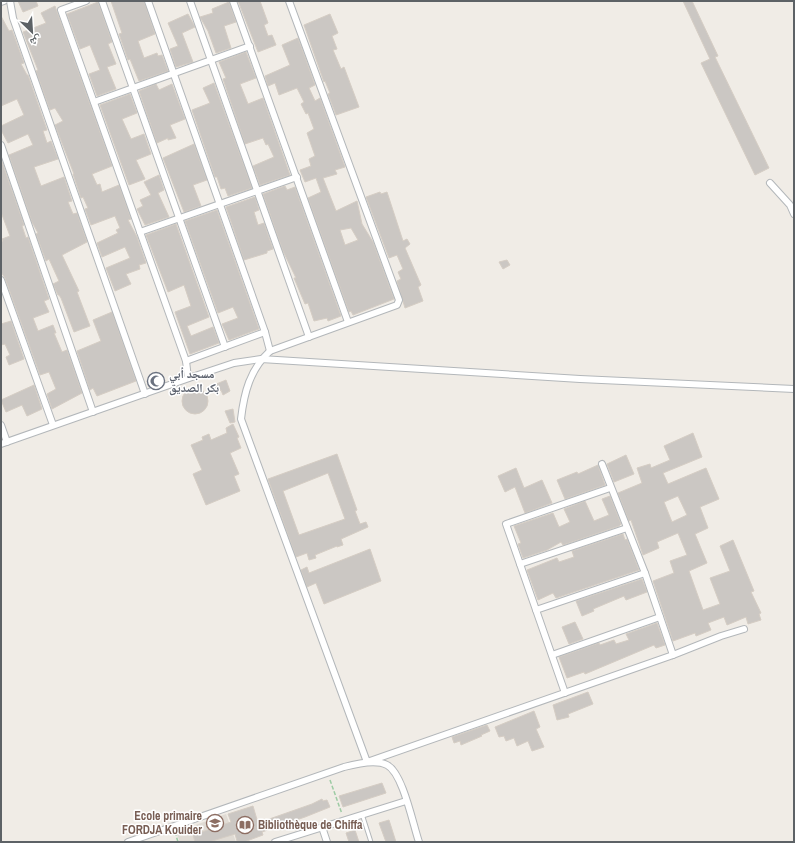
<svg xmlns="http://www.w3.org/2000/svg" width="795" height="843" viewBox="0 0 795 843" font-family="'Archivo Narrow','Noto Naskh Arabic',sans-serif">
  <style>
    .education { fill: #e0dbd4 }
    .building { fill: #cbc7c3; stroke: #d5cdc4; fill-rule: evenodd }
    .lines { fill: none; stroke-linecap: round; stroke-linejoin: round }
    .service-casing { stroke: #b3b7ba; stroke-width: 5 }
    .minor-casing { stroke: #b3b7ba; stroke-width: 8 }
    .path { stroke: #9dcba4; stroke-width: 1.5; stroke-dasharray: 4 2; stroke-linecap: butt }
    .service { stroke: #fff; stroke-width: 3 }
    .minor { stroke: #fff; stroke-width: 6 }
    .labels { text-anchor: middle; stroke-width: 3; stroke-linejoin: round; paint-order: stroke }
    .worship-label { font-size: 12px; font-weight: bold; fill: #5b616d; stroke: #fff; text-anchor: start }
    .education-label { font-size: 12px; font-weight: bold; fill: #785e54; stroke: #fff; text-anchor: end }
  </style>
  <rect width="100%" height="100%" fill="#f0ece6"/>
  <path class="education" d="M226 814 236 842H180L176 832Z"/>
  <g class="building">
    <path d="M18 1H36L38 6 23 12Z"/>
    <path d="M111 1H144L155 34 138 41 144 58 157 53 158 56 162 55 168 71 139 81 130 59 128 60 119 34 122 33Z"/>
    <path d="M238 1H260L268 23 264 25 268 36 272 35 276 45 258 52Z"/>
    <path d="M683 1H692L718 56 715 57 769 168 755 175 701 63 710 59Z"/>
    <path d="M98 2 112 42 108 44 116 64 107 67 116 89 97 96 89 74 100 70 90 45 80 49 67 14Z"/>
    <path d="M229 2 236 22 224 26 231 48 216 53 208 31 200 17 213 13 212 9Z"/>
    <path d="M55 6 112 166 92 174 97 185 100 184 102 192 119 185 131 219 128 220 137 237 146 263 139 265 140 269 126 274 131 284 115 291 106 268 130 258 125 247 102 257 97 243 118 233 116 230 120 228 115 216 91 225 85 209 88 208 83 197 81 198 73 174H74L55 125 63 121 55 108 50 110 36 71 38 70 23 32 46 23 41 13Z"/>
    <path d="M188 14 195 27 182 33 193 62 176 67 170 49 178 46 168 23Z"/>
    <path d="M330 14 338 33 332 36 337 49 333 50 341 69 344 67 359 107 336 115 328 94 330 93 325 81 324 82 304 25Z"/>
    <path d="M1 16 9 31 12 30 24 63 21 64 27 75H28L47 130 43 131 47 143 51 141 58 159 34 167 41 186 64 177 72 201 68 202 73 214 77 213 87 242 62 255 79 291 77 292 90 326 74 332 61 298 59 295H58L53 284 59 281 49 259 46 261 36 234 38 233 32 222 9 155 33 145 28 134 8 143 1 130V126L24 115 17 99 1 106Z"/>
    <path d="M298 38 315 85 309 88 315 101 320 98 345 167 335 170 337 174 323 178 336 211 357 201 362 224 373 242 394 299 353 315 351 311 349 312 308 198 321 192 316 178 305 182 300 170 311 166 309 159 315 156 307 133 314 129 308 113 306 114 301 104 304 102 297 88 279 95 275 83 268 86 265 76 290 65 282 45ZM351 228 358 240 345 245 340 230Z"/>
    <path d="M246 52 256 78 240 84 248 104 263 98 290 175 260 185 253 166 274 157 268 144 266 145 263 138 245 144 223 79 226 78 219 62Z"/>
    <path d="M214 83 252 188 228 196 225 188 221 189 217 177H215L192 110 210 103 203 88Z"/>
    <path d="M156 84 159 90 172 84 185 119 170 125 176 138 168 140V138L157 143 139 91Z"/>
    <path d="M130 94 137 113 122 119 131 139 144 134 151 154 136 160 145 179 129 185 100 105Z"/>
    <path d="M194 144 207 180 193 185 201 206 184 212 163 158Z"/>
    <path d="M1 159 24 225 22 226 26 238 28 237 49 299 44 301 49 312 33 318 38 331 53 325 56 333H54L62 352 67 350 82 393 52 409 47 394 56 389 49 372 40 375 5 278 1 272V242L3 241 2 239 10 236 1 212Z"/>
    <path d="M159 175 164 190 158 193 169 217 145 225 137 209 143 206 140 200 151 195 144 182Z"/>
    <path d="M285 186 287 190 295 187 341 316 328 321 327 318 314 321 308 303 305 304 294 278H296L283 251 263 194Z"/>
    <path d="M380 192 381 194 387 192 403 241 407 239 410 244 405 248 421 285 418 287 423 301 405 308 397 281 401 279 398 272 403 269 397 255 389 258 366 197Z"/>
    <path d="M255 197 259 210 254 212 258 225 264 223 273 249 267 251V253L244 260 226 207Z"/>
    <path d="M217 210 259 329 229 340 222 324 238 318 233 307 218 313 185 221Z"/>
    <path d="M176 224 209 317 187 326 191 336 213 327 219 343 190 354 175 312 191 306 184 285 168 292 146 235Z"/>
    <path d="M507 260 510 265 503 269 499 262Z"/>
    <path d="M112 312 136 381 97 396 93 388 90 390 77 351 101 341 93 320Z"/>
    <path d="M11 321 24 359 9 365 6 357 10 355 5 344 1 345V324Z"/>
    <path d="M162 375 165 381 149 387 147 381Z"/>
    <path d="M226 380 230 391 223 395 221 390 217 392 214 385Z"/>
    <path d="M34 385 42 409 27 416 22 405 6 412 1 400Z"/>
    <circle cx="195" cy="401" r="13"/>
    <path d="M233 409 235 422 230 423 225 411Z"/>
    <path d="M233 424 239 437 237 438 241 448 230 453 239 474 234 476 240 491 206 505 193 474 202 470 191 445 203 440 202 437 209 434 211 440 227 433 226 428Z"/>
    <path d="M693 433 702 457 663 473 668 484 706 468 719 499 700 507 708 528 695 534 707 563 689 571 703 610 720 604 710 578 730 571 720 546 733 540 754 591 751 592 761 613 759 614 761 620 748 624 746 617 727 625 724 617 708 623 711 630 696 636 695 633 673 641 653 581 674 573 670 561 687 555 678 533 657 542 659 548 643 555 631 520 629 521 618 493 642 483 637 468 650 464 651 468 670 460 664 446ZM678 496 687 515 672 522 664 502Z"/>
    <path d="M337 454 357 510 355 511 360 524 366 522 368 527 341 539 343 545 337 547V546L315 555 316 558 309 560 307 553 296 557 268 479ZM328 473 345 519 299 535 283 491Z"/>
    <path d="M626 455 634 474 614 482 607 464Z"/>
    <path d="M598 465 605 485 565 499 557 480 577 472 578 474Z"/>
    <path d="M516 468 524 488 542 480 552 503 525 513 515 487 505 492 498 476Z"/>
    <path d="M610 496 621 524 619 526 563 545 561 542 547 550 523 558 518 544 521 543 514 526 553 513 559 527 570 522 564 509 585 501 594 521 609 515 602 499Z"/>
    <path d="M623 534 625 540 627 539 639 570 556 598 553 593 538 600 527 570 557 558 559 562 574 557 572 551Z"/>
    <path d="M370 549 381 581 324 604 316 583 307 587 301 570 307 567 309 573Z"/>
    <path d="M642 579 647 592 626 600 624 596 593 609 594 611 582 616 576 601Z"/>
    <path d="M575 622 583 639 569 644 562 627Z"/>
    <path d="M657 623 665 645 656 648 654 645 585 674 584 672 567 678 559 657 599 643 600 645 614 640 616 644 629 640 626 634Z"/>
    <path d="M588 692 593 704 568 714 569 717 557 720 553 705Z"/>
    <path d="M534 711 540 727 536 729 544 747 532 751 528 741 517 746 514 738 506 741 504 736 499 737 495 727Z"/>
    <path d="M487 725 490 731 481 735 482 736 461 745 460 741 454 743 452 737Z"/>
    <path d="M382 783 386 793 343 807 339 796Z"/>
    <path d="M322 799 323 801 327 800 330 807 305 817 262 832 263 835 244 842 237 841 235 834 209 842H195L193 835 231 822 228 814 253 806 258 823 312 804Z"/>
    <path d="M389 820 396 842H386L379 823Z"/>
    <path d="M355 830 359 842H349L346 833Z"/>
  </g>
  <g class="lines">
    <g class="service-casing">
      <path id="service" d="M362 814 371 842"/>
    </g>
    <g class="minor-casing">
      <g id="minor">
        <path d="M10 1 13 18 145 394"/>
        <path d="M86 1 61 10 186 361 188 378"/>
        <path d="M102 1 225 347"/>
        <path d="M148 1 265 332 270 351"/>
        <path d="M190 1 309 337"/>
        <path d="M233 1 348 322"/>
        <path d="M289 1 399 300 397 305 270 351C250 369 244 393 241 419L367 762 673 655 645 573 602 464"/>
        <path d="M1 2 4 1"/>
        <path d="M94 102 250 46"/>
        <path d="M1 145 93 412"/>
        <path d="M770 183 790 205 794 214"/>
        <path d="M140 232 297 177"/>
        <path d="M1 280 53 425"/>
        <path d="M186 361 265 332"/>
        <path d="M1 425 7 442"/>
        <path d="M1 444 192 377 234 363 261 359 580 379 794 389"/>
        <path d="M520 564 627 528"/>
        <path d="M536 610 645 573"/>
        <path d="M552 655 660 617"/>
        <path d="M673 655 721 636 744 629"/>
        <path d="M565 693 506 524 610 488"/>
        <path d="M322 827 327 842"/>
        <path d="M128 842 344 767C355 764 376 759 387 765 403 773 413 825 419 842"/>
        <path d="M275 842 406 801"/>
      </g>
    </g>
    <g class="path">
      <path d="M330 780 342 814"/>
      <path d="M175 832 178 842"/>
    </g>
    <use href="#service" class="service"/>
    <use href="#minor" class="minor"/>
  </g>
  <defs>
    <g id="mosque-ring" transform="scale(0.9)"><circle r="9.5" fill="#fff" stroke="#6b7280" stroke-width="1.5"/><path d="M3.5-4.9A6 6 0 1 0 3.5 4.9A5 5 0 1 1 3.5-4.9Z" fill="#6b7280"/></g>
    <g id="school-ring" transform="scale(0.9)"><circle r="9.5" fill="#fff" stroke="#8d6e63" stroke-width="1.5"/><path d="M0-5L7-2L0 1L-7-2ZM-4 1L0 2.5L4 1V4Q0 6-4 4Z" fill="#8d6e63"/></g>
    <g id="library-ring" transform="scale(0.9)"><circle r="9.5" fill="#fff" stroke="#8d6e63" stroke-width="1.5"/><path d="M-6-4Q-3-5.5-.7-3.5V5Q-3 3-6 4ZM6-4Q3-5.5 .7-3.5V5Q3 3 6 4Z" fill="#8d6e63"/></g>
  </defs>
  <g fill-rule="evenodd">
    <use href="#mosque-ring" x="156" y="381"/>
    <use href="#school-ring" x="215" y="823"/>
    <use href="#library-ring" x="245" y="825"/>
  </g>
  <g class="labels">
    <g class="worship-label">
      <text x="169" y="378">مسجد أبي<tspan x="169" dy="14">بكر الصديق</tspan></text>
    </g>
    <g class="education-label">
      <text x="202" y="820">Ecole primaire<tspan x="202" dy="14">FORDJA Kouider</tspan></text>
      <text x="258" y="829" text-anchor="start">Bibliothèque de Chiffa</text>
    </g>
  </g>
  <rect width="795" height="843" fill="none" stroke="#5d6266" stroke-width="4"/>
  <g transform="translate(32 32) rotate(155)" stroke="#ffffff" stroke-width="3" paint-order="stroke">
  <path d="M0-3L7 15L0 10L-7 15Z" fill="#5d6266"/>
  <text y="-6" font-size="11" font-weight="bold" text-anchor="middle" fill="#5d6266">ش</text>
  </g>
</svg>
